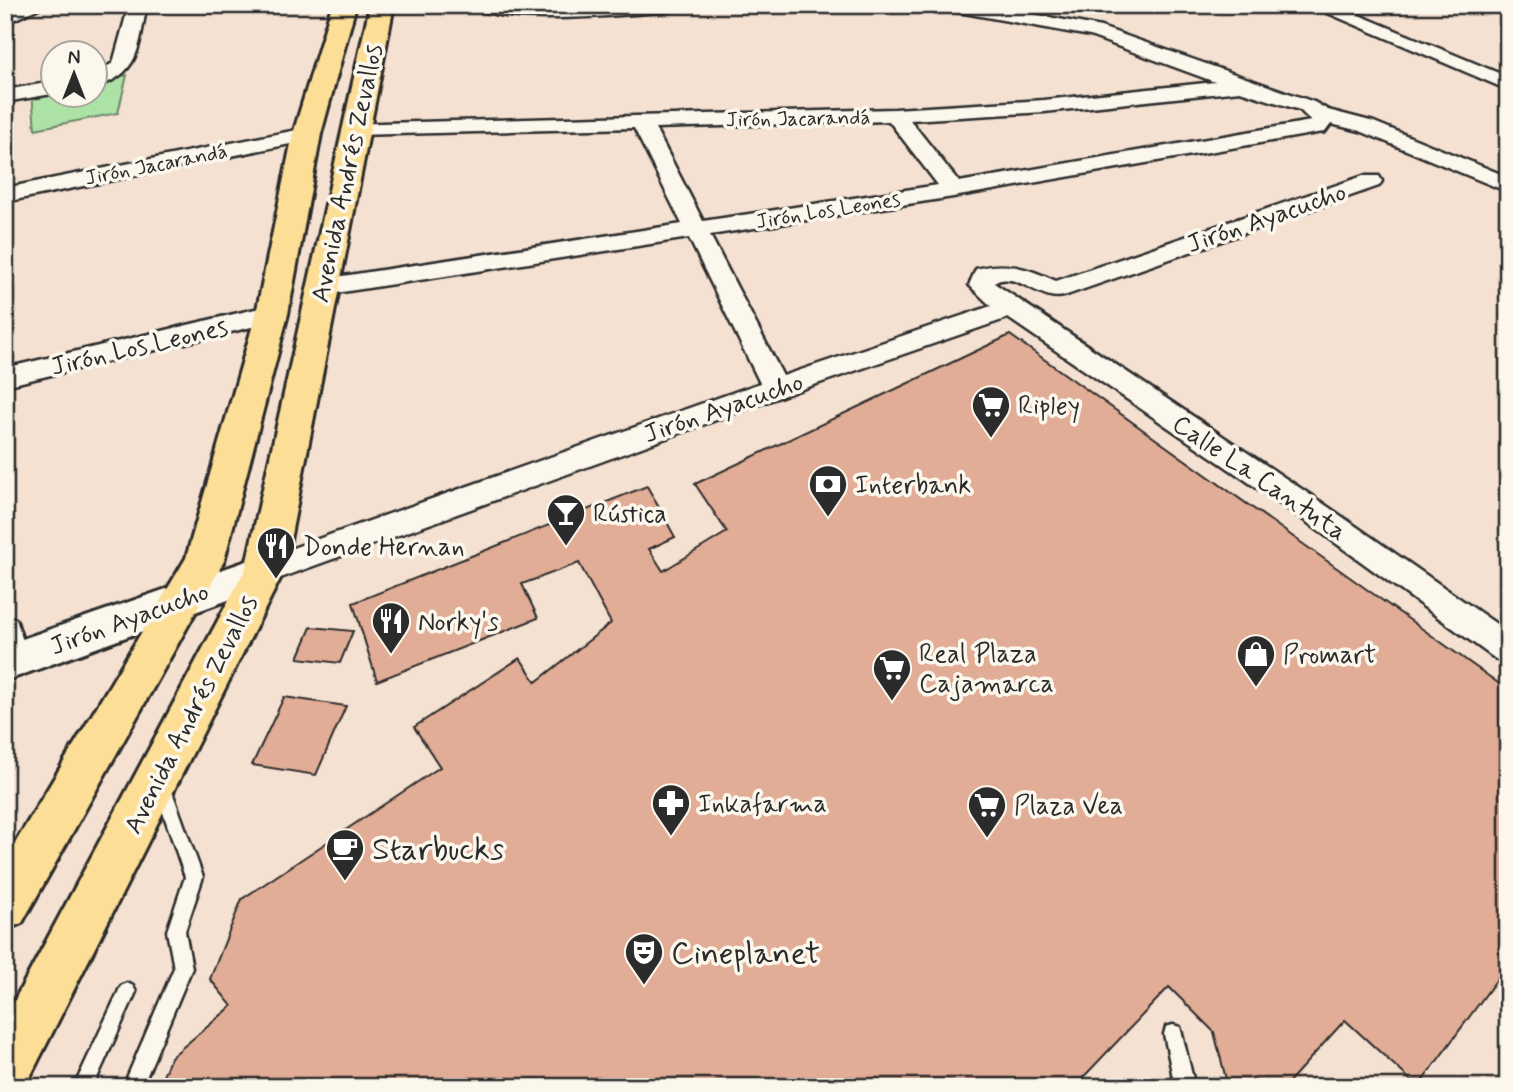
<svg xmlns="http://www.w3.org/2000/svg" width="1513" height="1092" viewBox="0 0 1513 1092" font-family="Mynerve,sans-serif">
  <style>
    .green { fill: #ace2a5; stroke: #6c8668; stroke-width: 2 }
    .building { fill: #e2ad96; stroke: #2b2b2b; stroke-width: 2 }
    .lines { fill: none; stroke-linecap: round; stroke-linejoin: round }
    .lane-casing { stroke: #2b2b2b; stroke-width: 5 }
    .street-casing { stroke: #2b2b2b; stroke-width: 5 }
    .secondary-casing { stroke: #2b2b2b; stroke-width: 6 }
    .highway-casing { stroke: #2b2b2b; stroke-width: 6 }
    .lane { fill: #fbf7ec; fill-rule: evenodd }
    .street { fill: #fbf7ec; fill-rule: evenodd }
    .secondary { fill: #fbf7ec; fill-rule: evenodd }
    .highway { fill: #fcde96; fill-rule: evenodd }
    .labels { text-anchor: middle; stroke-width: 7; stroke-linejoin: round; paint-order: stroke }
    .far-street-label { font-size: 21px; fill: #2b2b2b; stroke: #fbf7ec }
    .street-label { font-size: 26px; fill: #2b2b2b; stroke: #fbf7ec }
    .poi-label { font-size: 26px; fill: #2b2b2b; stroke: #fbf7ec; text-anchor: start }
    .near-poi-label { font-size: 32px; fill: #2b2b2b; stroke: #fbf7ec; text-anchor: start }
  </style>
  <rect width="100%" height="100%" fill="#f4e1d2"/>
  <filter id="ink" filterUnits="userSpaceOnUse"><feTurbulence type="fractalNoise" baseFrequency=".0143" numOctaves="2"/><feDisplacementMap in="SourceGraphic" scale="14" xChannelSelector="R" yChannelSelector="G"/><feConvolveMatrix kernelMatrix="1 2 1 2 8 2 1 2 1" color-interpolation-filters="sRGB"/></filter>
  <g filter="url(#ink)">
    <path class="green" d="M127 75 118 113 35 129 32 93 52 89V94H94L95 81Z"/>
    <g class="building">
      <path d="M495 5H618L518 11Z"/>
      <path d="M1010 335 1508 690V964L1418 1087 1345 1020 1287 1084 1288 1087H1228L1214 1032 1169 987 1074 1087H158L171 1057 232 1006 210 979 242 899 440 767 414 727 520 658 536 682 611 623 579 563 522 584 538 618 377 681 353 603 647 486 675 537 649 549 663 571 727 532 695 484Z"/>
      <path d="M311 627 353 631 340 663 298 658Z"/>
      <path d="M284 697 346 706 316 775 252 765Z"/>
    </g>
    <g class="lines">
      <g class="lane-casing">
        <g id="lane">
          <path d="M162 778 168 781 170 786 203 877 185 931 192 968 142 1087H123L174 968 167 931 185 877 154 786 156 781Z"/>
          <path d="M127 983 133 986 136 992 93 1087H74L121 986Z"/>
          <path d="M1173 1025 1180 1027 1182 1034 1195 1087H1175L1164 1034 1166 1027Z"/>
        </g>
      </g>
      <g class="street-casing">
        <g id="street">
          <path d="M19 5H45L5 24V11Z"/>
          <path d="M129 5H147C138 46 141 75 94 87V74L113 63Z"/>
          <path d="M474 5 543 8 683 5 674 11C639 13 495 29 474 5Z"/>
          <path d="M944 5H985L1101 27 1314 102 1328 110 1374 122 1508 177V192L1360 131 1331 124 1325 132 1317 133 953 197 710 235 783 376 991 306 969 285 976 269C1007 261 1028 268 1056 281L1363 176H1379L1382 181 1379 186 1064 296C1040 302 1015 269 994 283L1321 502 1508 632V664L1497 660 1301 518 1008 318 785 395 275 580 264 583 253 580 249 571 253 562 760 383 689 238 323 295 314 293 311 287 314 281 323 279 682 224 634 128 354 135 343 129 346 124 895 109 1044 100 1215 82 1090 36 953 11ZM1240 91 1300 110 1311 121 959 182 910 120 1044 112ZM889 121 938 185 703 221 655 128Z"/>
          <path d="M1309 5H1335L1508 77V90Z"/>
          <path d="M52 82V94L5 102V90Z"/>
          <path d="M307 128 315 129 318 134 315 139 5 202V188Z"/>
          <path d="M272 305 281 308 285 314 281 320 5 386V368Z"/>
          <path d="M5 615 16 619 29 660 24 670 13 674 5 671Z"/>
        </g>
      </g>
      <g class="secondary-casing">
        <path id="secondary" d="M264 555 278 560 284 571 278 582 5 681V645Z"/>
      </g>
      <g class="highway-casing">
        <g id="highway">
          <path d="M332 5H356L321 134 288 314 224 561 22 923 5 930V860L186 558 256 314 293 134Z"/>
          <path d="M370 5H394L284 571 25 1087H5V1018L245 570Z"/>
        </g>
      </g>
      <use href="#lane" class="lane"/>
      <use href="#street" class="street"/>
      <use href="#secondary" class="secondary"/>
      <use href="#highway" class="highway"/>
    </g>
  </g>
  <defs>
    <g id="supermarket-pin" transform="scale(2.0125)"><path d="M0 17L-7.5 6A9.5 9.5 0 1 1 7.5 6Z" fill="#2b2b2b" stroke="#fbf7ec"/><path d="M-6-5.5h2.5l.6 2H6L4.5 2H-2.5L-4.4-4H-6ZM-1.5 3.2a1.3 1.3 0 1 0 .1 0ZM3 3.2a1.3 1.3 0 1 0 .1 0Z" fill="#fff"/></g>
    <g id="bank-pin" transform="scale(2.0125)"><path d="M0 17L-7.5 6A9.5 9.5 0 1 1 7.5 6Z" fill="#2b2b2b" stroke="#fbf7ec"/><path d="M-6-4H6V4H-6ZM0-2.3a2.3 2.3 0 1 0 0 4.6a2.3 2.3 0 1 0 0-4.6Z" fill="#fff"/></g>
    <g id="bar-pin" transform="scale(2.0125)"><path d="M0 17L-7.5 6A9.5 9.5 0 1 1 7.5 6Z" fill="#2b2b2b" stroke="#fbf7ec"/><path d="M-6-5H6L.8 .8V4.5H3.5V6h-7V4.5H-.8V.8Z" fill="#fff"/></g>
    <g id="restaurant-pin" transform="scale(2.0125)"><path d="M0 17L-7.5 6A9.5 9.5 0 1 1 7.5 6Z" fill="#2b2b2b" stroke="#fbf7ec"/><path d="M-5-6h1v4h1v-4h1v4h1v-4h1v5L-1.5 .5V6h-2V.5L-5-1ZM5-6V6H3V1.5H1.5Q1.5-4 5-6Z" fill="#fff"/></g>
    <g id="shop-pin" transform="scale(2.0125)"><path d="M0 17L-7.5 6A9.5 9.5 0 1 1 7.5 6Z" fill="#2b2b2b" stroke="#fbf7ec"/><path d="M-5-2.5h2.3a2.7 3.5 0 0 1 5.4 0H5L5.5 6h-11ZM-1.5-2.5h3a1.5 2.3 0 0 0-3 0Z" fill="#fff"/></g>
    <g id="pharmacy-pin" transform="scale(2.0125)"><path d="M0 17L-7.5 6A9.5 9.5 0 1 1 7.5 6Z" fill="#2b2b2b" stroke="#fbf7ec"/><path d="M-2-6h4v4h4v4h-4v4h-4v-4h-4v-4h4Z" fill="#fff"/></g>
    <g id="cafe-pin" transform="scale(2.0125)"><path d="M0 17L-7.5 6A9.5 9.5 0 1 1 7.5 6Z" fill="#2b2b2b" stroke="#fbf7ec"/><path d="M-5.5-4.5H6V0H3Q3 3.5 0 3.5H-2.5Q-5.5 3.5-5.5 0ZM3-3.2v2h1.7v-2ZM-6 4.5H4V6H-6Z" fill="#fff"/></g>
    <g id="theatre-pin" transform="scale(2.0125)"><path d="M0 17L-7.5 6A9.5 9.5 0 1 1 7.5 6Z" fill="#2b2b2b" stroke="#fbf7ec"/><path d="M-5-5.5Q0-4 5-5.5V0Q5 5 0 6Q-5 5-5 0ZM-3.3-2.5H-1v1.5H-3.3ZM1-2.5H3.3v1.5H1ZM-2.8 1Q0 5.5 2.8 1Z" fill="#fff"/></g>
  </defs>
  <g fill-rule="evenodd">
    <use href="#supermarket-pin" x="991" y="405"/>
    <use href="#bank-pin" x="828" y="484"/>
    <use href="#bar-pin" x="566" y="513"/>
    <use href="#restaurant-pin" x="276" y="546"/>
    <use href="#restaurant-pin" x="391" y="621"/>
    <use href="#shop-pin" x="1256" y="654"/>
    <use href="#supermarket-pin" x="892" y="668"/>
    <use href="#pharmacy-pin" x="671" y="803"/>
    <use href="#supermarket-pin" x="987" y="805"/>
    <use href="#cafe-pin" x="345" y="848"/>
    <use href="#theatre-pin" x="644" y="952"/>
  </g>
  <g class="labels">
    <g class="far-street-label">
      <text transform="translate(798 118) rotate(-1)" y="7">Jirón Jacarandá</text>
      <text transform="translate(156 164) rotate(-11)" y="7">Jirón Jacarandá</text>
      <text transform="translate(828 210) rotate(-9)" y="7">Jirón Los Leones</text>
    </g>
    <g class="street-label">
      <text transform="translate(346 173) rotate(-78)" y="9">Avenida Andrés Zevallos</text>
      <text transform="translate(1266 217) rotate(-19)" y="9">Jirón Ayacucho</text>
      <text transform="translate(139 346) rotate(-13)" y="9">Jirón Los Leones</text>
      <text transform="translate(723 407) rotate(-19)" y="9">Jirón Ayacucho</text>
      <text transform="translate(1260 477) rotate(34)" y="9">Calle La Cantuta</text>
      <text transform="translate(129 618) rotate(-20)" y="9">Jirón Ayacucho</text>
      <text transform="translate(190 714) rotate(-63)" y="9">Avenida Andrés Zevallos</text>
    </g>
    <g class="poi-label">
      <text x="1018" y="414">Ripley</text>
      <text x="855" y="493">Interbank</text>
      <text x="593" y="522">Rústica</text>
      <text x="303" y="555">Donde Hernan</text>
      <text x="418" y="630">Norky's</text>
      <text x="919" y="662">Real Plaza<tspan x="919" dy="30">Cajamarca</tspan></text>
      <text x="1283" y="663">Promart</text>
      <text x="698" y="812">Inkafarma</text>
      <text x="1014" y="814">Plaza Vea</text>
    </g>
    <g class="near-poi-label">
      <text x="372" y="859">Starbucks</text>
      <text x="671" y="963">Cineplanet</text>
    </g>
  </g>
  <rect width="1513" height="1092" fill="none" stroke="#fbf7ec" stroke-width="28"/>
  <rect x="14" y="14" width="1485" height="1064" fill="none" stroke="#2b2b2b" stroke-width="2.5" filter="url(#ink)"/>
  <g transform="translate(74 74)"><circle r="33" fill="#fbf7ec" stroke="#a8a59f" stroke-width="2"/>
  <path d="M0-5L12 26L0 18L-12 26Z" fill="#2b2b2b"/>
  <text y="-10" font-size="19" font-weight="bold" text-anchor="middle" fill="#2b2b2b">N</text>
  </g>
</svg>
